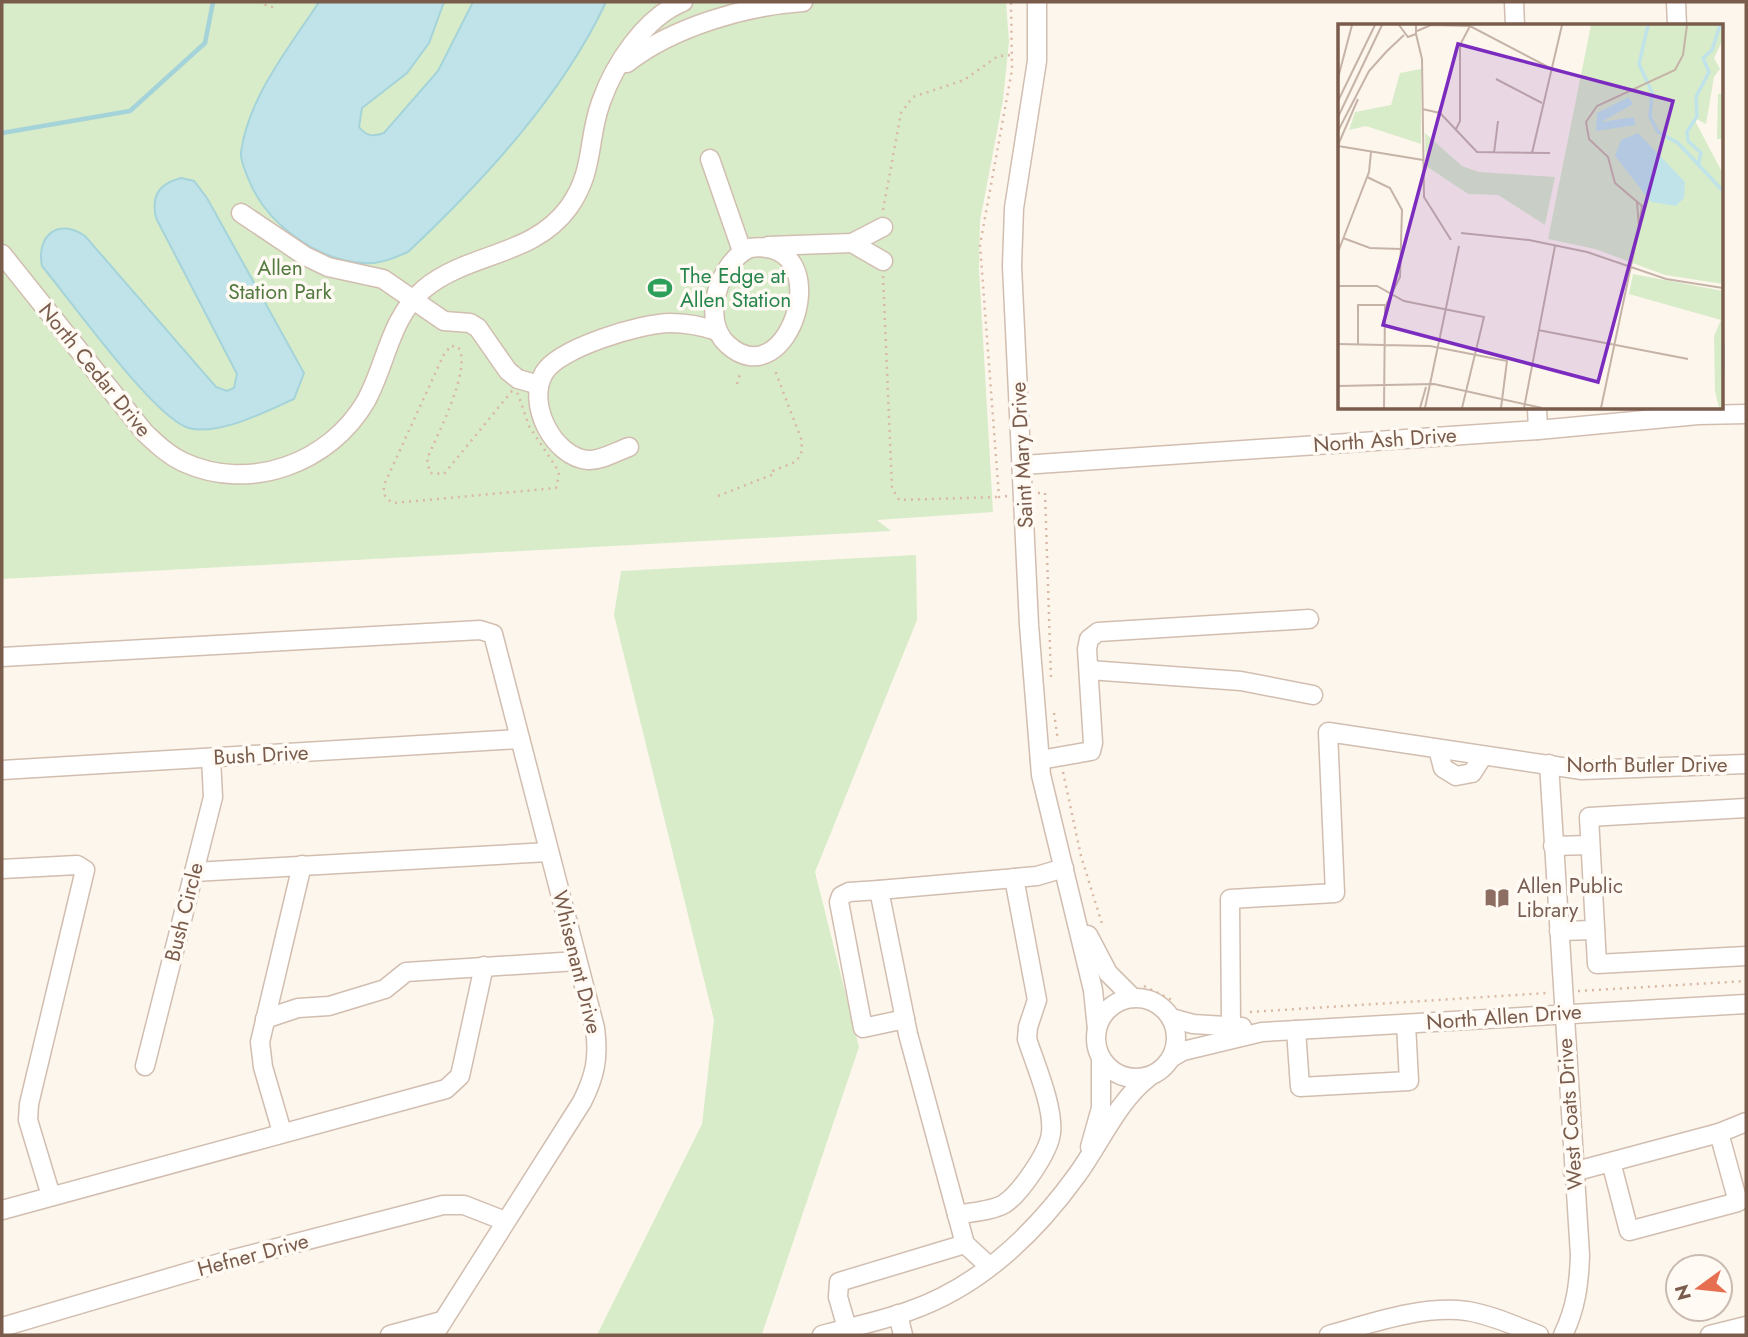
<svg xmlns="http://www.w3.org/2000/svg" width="1748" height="1337" viewBox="0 0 1748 1337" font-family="Jost,sans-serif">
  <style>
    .green { fill: #d8ecc9 }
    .water { fill: #bfe3e8; stroke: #a5d3da; stroke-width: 2 }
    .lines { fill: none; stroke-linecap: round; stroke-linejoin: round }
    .stream { stroke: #a5d3da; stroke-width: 4.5 }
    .minor-casing { stroke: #d1beb0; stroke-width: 21 }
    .path { stroke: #d9b8a5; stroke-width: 2.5; stroke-dasharray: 2 5; stroke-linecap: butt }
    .minor { stroke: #fff; stroke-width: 18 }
    .labels { text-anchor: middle; stroke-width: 7; stroke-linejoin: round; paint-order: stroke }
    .park-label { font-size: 21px; fill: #537a41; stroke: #fffaf3 }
    .leisure-label { font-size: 21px; fill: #27864d; stroke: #fffaf3; text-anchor: start }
    .street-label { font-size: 21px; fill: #7a5c4d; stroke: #fffaf3 }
    .education-label { font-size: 21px; fill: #785e54; stroke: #fffaf3; text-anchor: start }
    .inset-river { fill: none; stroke: #bfe3e8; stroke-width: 3.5 }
    .inset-road { fill: none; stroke: #c5b3a7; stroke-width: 2 }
    .view { fill: #7b2cbf; fill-opacity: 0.15; stroke: #7b2cbf; stroke-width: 3.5 }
    .inset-edge { fill: none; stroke: #7a5c4d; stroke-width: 3.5 }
  </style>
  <rect width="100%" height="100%" fill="#fdf6ec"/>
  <g class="green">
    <path d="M2 2H1006L1009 42 1003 100 980 221 979 269 993 512 877 520 891 531 2 579Z"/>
    <path d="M916 555 917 620 815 872 859 1047 762 1334 597 1335 702 1124 714 1020 614 615 621 571Z"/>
  </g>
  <g class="water">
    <path d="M319 2H444L429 43 407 73 362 108 359 127C366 136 373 137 384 133L438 71 473 2H606C562 96 483 181 408 252 394 258 378 265 362 263 314 259 265 222 248 178 245 170 240 160 241 152 249 96 289 48 319 2Z"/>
    <path d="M181 178 194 181 207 198 304 373 294 399C267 411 215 438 186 427 150 412 71 301 42 266 36 236 58 217 85 236L216 387 227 391 234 388 237 374 156 218C151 195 159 184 181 178Z"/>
  </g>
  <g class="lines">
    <path class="stream" d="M2 133 130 111 205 43 213 2"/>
    <g class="minor-casing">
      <g id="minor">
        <path d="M1037 2V61L1014 208 1012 266 1029 625 1041 775 1093 990 1097 1029"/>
        <path d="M1514 2 1515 26"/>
        <path d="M1676 2 1677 26"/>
        <path d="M627 63C673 27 745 6 803 2"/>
        <path d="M710 159 742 251"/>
        <path d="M241 213 305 256 328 267 383 279 444 321 470 323 478 328 508 371 518 379 539 385"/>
        <path d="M852 243 883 261"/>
        <path d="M768 246 852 243 883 227"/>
        <path d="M750 248C841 236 789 402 727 344 700 319 720 261 750 248Z"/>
        <path d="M2 254 145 433C157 444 168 455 183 462 250 493 330 463 366 401 387 363 389 319 424 289 468 252 533 257 569 207 595 170 587 140 601 102 614 65 645 17 683 2"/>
        <path d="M1537 408 1538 430"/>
        <path d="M629 447C617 451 601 461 588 460 553 457 526 403 544 373 558 348 642 323 670 323 686 323 702 326 717 331"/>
        <path d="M1023 465 1538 430 1698 415 1746 414"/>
        <path d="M2 657 480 630 493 634 595 1028C599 1058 595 1076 582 1102L434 1335"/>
        <path d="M1089 670 1241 681 1313 695"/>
        <path d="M1438 749 1443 768 1456 776 1472 773 1483 756"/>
        <path d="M1040 760 1091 751 1093 743 1087 649 1089 639 1098 632 1309 619"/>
        <path d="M1549 764 1580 1255C1579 1284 1576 1308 1563 1335"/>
        <path d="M2 770 520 739"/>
        <path d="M1746 808 1589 817 1597 964 1746 956"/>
        <path d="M1553 846 1590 845"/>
        <path d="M2 869 77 865 85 870 29 1104 28 1120 51 1196"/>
        <path d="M194 872 549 852"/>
        <path d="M879 890 849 892 841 896 839 902 863 1028 905 1019"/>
        <path d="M1559 931 1595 930"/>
        <path d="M1088 935 1108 973 1133 998"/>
        <circle cx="1136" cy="1038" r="40"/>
        <path d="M1171 1018 1193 1024 1242 1027"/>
        <path d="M265 1019 298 1008 329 1006 385 989 406 972 577 961"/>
        <path d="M1231 1025 1230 899 1335 893 1328 732 1582 770 1746 764"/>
        <path d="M1296 1030 1300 1087 1409 1081 1406 1024"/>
        <path d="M1171 1058 1183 1051 1262 1032 1746 1004"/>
        <path d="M145 1066 213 797 211 758"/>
        <path d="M282 1132 263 1067 260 1042 302 865"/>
        <path d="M1719 1133 1746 1122"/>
        <path d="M1090 1147 1101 1108V1058"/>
        <path d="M1573 1172 1719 1133 1738 1202 1629 1231 1611 1162"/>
        <path d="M2 1210 446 1089 460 1076 484 966"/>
        <path d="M957 1215C971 1212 992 1211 1004 1204 1020 1194 1049 1152 1051 1133 1054 1107 1035 1064 1027 1039L1028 1027 1037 1000 1014 878"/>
        <path d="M989 1266 965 1244 908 1034 879 890 1037 876 1064 868"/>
        <path d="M898 1314 903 1335"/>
        <path d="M2 1327 230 1260 443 1205H464L505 1221"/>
        <path d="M847 1328 838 1297 839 1282 965 1244"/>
        <path d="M390 1335 442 1321"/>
        <path d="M822 1335C851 1327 881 1321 909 1311 979 1287 1035 1233 1077 1175 1101 1142 1117 1102 1149 1077"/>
        <path d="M1329 1335C1372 1323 1422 1305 1467 1311 1492 1315 1515 1326 1539 1335"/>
        <path d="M1710 1335 1746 1326"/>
      </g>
    </g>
    <g class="path">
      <path d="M258 2 272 7 276 2"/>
      <path d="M883 210 901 113 913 97 964 80 998 56 1012 55"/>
      <path d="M883 276 892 488 899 500 999 497"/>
      <path d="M452 346 458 347C473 367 437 435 427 459L430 473 444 474 512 391 518 394 529 426 556 467 559 475 556 488 394 503C385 499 383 495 384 485L445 352Z"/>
      <path d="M737 384 741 371"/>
      <path d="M1038 493H1045L1051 678"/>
      <path d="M718 496 774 474 773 471 795 462 801 455 802 441 774 368"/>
      <path d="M1007 496 999 497 980 245 1012 70 1011 2"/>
      <path d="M1054 713 1058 741"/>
      <path d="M1063 772 1081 856 1102 924"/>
      <path d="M1144 986 1172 1000"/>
      <path d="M1578 991 1746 981"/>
      <path d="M1250 1012 1547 993"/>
    </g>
    <use href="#minor" class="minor"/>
  </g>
  <defs>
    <g id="stadium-bare" transform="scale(1.89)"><path d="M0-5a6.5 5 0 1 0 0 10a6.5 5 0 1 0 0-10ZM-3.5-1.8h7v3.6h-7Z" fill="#2e9e5b" stroke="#fffaf3" stroke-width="2.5" paint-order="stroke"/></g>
    <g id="library-bare" transform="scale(1.89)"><path d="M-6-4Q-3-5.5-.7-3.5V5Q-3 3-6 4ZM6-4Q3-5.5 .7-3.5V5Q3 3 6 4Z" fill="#8d6e63" stroke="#fffaf3" stroke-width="2.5" paint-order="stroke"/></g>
  </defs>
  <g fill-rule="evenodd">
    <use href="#stadium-bare" x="660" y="288"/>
    <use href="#library-bare" x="1497" y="898"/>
  </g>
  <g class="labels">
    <g class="park-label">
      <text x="280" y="275">Allen<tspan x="280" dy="24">Station Park</tspan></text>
    </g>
    <g class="leisure-label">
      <text x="680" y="283">The Edge at<tspan x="680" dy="24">Allen Station</tspan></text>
    </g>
    <g class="street-label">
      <text transform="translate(95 370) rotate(51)" y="7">North Cedar Drive</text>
      <text transform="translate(1385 440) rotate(-4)" y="7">North Ash Drive</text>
      <text transform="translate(1022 455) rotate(-93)" y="7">Saint Mary Drive</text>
      <text transform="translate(261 755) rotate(-3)" y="7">Bush Drive</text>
      <text x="1647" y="772">North Butler Drive</text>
      <text transform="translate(184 912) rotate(-76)" y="7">Bush Circle</text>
      <text transform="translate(577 962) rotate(76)" y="7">Whisenant Drive</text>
      <text transform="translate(1504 1017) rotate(-4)" y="7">North Allen Drive</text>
      <text transform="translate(1570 1114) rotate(-94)" y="7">West Coats Drive</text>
      <text transform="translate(253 1255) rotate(-15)" y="7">Hefner Drive</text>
    </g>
    <g class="education-label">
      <text x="1517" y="893">Allen Public<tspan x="1517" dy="24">Library</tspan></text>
    </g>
  </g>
  <g transform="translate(1338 24)">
    <rect width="385" height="385" fill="#fdf6ec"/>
    <path d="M253 1H385V15L376 34 382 45 376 53 368 100 355 93 385 150V260L327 251 257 225 210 215ZM83 45V120L28 102 11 106 17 88 53 81 62 49ZM380 70H385V115H379ZM87 109 124 142 141 148 217 153 207 201 160 171 130 170 88 142ZM295 250 385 267V384H381L377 367 376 312 383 296 291 270Z" fill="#d8ecc9"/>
    <path d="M291 73 295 80 263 98 296 93 298 101 258 107 259 89ZM300 109 347 158 346 174 338 182 313 178 277 132 283 116Z" fill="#bfe3e8"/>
    <path class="inset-river" d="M310 1 301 40 314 68 312 93 320 108 340 119 385 167M360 142 363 129 350 117 349 108 359 92 358 73 371 48 365 34 374 26 382 1M385 320V346"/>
    <path class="inset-road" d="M61 1 70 13 78 10V1M79 7 93 1 132 2 212 44M78 10 84 35 86 173 113 216M48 28 66 11M0 54 14 1M158 55 204 79M0 77 37 1M84 85 102 89 139 128 212 129M0 93 44 1M118 105 122 97V21L132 2M0 107 31 47 49 27M0 121 20 75M0 122 85 136M156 129 160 97M194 129 224 1M29 153 52 164 64 186 62 253 47 283 46 384M301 204 304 182 277 159 270 133 251 115 248 98 259 82 337 46 345 31 349 1M123 209 191 216 249 228 328 255 385 264M5 214 32 224 63 225M0 228 31 148 33 128M0 262H39L66 277 146 293 124 384M200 306 350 335M0 320 92 322 169 337 163 384M20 321V281H47M0 362 96 360 204 384M82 384 88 363M87 384 121 222M186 384 217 222M263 384 301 204 299 178"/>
    <path class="view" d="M120 20 335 77 260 358 45 301Z"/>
    <rect width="385" height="385" class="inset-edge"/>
  </g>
  <rect width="1748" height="1337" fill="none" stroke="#7a5c4d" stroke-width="7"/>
  <g transform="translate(1699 1288) rotate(255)"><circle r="33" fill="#fffaf3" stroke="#cabbb1" stroke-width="2"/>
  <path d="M0-5L12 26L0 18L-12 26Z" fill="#e76f51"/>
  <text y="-10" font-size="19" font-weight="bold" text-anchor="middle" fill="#7a5c4d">N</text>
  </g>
</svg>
